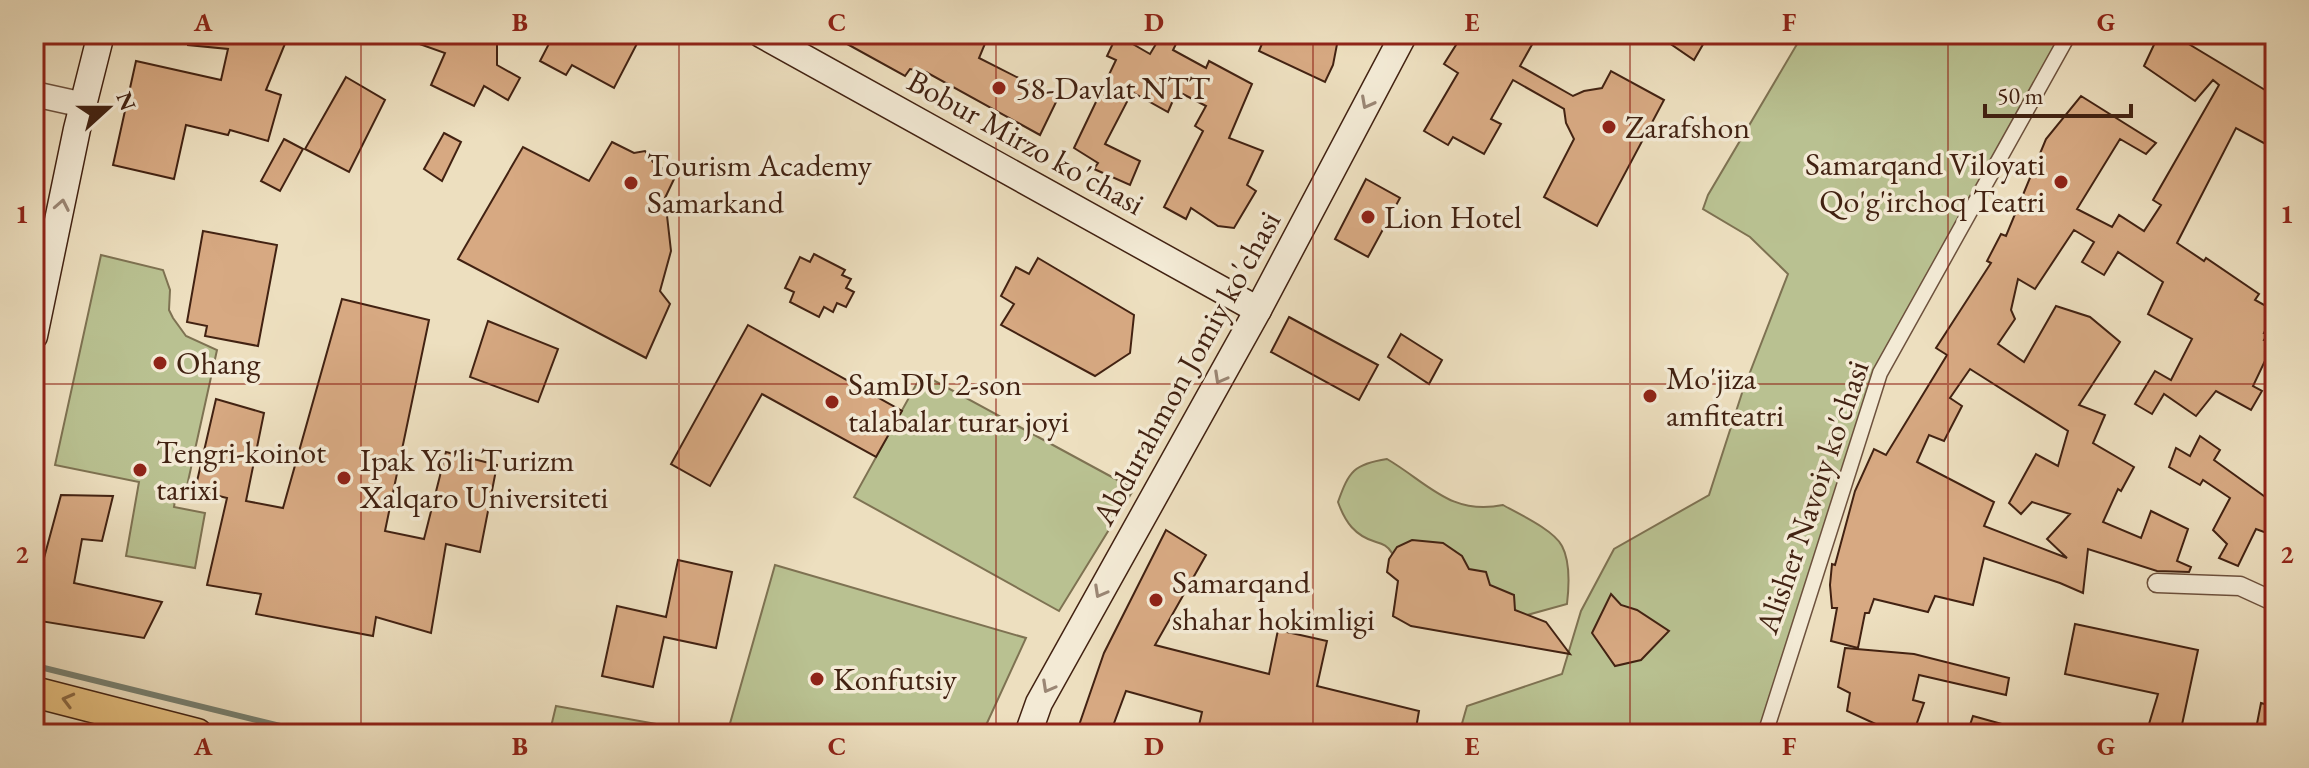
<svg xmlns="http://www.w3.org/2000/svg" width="2309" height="768" viewBox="0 0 2309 768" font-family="'EB Garamond',serif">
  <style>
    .green { fill: #b9c191; stroke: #7e7252; stroke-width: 2 }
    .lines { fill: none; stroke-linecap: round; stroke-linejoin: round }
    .stream { stroke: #777f70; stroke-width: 6 }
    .building { fill: #d7a982; stroke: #422212; stroke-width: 2; fill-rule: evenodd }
    .pedestrian-casing { stroke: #6d513d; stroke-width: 17 }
    .minor-casing { stroke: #6d513d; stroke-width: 21 }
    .tertiary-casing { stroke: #6d513d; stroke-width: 27 }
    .secondary-casing { stroke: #422212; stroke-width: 29 }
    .primary-casing { stroke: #422212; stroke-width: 33 }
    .pedestrian { stroke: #f3ead5; stroke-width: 14 }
    .minor { stroke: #f3ead5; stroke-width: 18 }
    .tertiary { stroke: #f3ead5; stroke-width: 24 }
    .secondary { stroke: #f3ead5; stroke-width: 26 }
    .primary { stroke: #e6c080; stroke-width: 30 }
    .oneway { stroke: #9a8674 }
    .oneway2 { stroke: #8c6944 }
    .grid { fill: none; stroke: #8f2418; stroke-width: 2; stroke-opacity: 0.55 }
    .poi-dot { fill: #8f2418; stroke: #f3ead5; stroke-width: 3 }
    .labels { text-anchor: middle; stroke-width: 7; stroke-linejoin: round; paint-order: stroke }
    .poi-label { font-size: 32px; fill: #422212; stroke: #f3ead5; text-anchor: start }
    .street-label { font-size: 32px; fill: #422212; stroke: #f3ead5 }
    .neatline { fill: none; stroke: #8f2418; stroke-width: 3 }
    .grid-label { font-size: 26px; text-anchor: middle; font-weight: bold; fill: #8f2418 }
  </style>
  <rect width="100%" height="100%" fill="#eddfbf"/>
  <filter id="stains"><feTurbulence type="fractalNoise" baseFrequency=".0025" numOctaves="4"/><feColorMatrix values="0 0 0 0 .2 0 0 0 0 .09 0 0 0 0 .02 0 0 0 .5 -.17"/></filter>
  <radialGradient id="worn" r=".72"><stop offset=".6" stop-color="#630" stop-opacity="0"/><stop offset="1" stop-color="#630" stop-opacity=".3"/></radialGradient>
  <g class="green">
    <path d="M1803 34H2063L1880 371 1759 734H1459L1467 706 1562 674 1581 611 1614 549 1709 495 1742 393 1788 274 1750 237 1703 209 1708 195Z"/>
    <path d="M101 255 163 270 170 290 169 310 173 318 186 336 217 350 185 495 176 494 174 507 205 513 195 568 126 556 139 482 55 465Z"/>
    <path d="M922 374 1134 489 1059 611 854 497Z"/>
    <path d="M1387 459C1428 483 1451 516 1503 505 1519 514 1554 530 1562 546 1570 561 1569 587 1567 604L1509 620 1423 627 1393 616C1396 598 1404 569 1392 553 1388 546 1383 544 1376 542 1355 536 1345 522 1338 502 1349 471 1354 464 1387 459Z"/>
    <path d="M775 565 1026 638 982 734H727Z"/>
    <path d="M556 706 712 734H562L550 731Z"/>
  </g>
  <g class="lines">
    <path class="stream" d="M34 658 44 668 313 734"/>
  </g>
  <g class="building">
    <path d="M189 34H289L266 90 281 95 268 141 230 130 228 135 186 125 174 179 113 165 136 61 221 80 228 49 188 45Z"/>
    <path d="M397 34H497V65L520 78 508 100 484 86 474 106 431 85 445 53 397 36Z"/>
    <path d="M554 34H642L614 88 572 65 566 75 540 61Z"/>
    <path d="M829 34H989L979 58 1058 98 1040 135 926 72 910 69 905 76Z"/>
    <path d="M1162 34H1181L1173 50 1206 68 1209 61 1252 84 1229 138 1263 151 1247 185 1256 191 1234 228 1218 226 1191 208 1186 219 1164 207 1203 131 1195 126 1206 106 1177 91 1168 112 1132 92 1105 144 1140 161 1130 185 1094 169 1098 163 1074 148 1116 60 1107 56 1117 35 1150 54Z"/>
    <path d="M1266 34H1339L1333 65 1325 82 1259 51Z"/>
    <path d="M1463 34 1481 38 1483 34H1538L1520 66 1573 96 1584 91 1602 88 1611 71 1664 100 1597 226 1544 197 1574 139 1566 123 1564 109 1513 80 1491 119 1501 124 1484 154 1453 137 1448 145 1424 131 1458 73 1444 64Z"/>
    <path d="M1656 34H1709L1694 60Z"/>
    <path d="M2159 34H2172L2275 96V149L2236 128 2177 243 2204 261 2206 258 2259 294 2255 300 2275 311 2264 333 2268 334 2264 340 2273 344 2253 386 2262 391 2251 410 2216 391 2196 416 2164 394 2152 414 2135 404 2155 371 2171 380 2192 339 2148 314 2163 282 2118 252 2104 275 2082 262 2094 242 2074 230 2035 289 2018 279 2011 310 2015 319 1998 344 2024 362 2056 306 2090 317 2120 342 2079 405 2105 415 2093 443 2134 467 2121 491 2118 489 2103 522 2141 538 2151 511 2188 529 2177 561 2191 567 2189 572 2157 571 2088 549 2083 593 2060 583 1984 558 1973 605 1935 596 1928 612 1874 599 1869 613H1865L1858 648 1831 641 1837 608H1832L1830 585 1832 564 1835 565 1855 491 1874 449 1886 455 1947 355 1936 348 1991 263 1987 261 2001 234 2006 236 2046 139 2081 96 2156 143 2146 154 2120 139 2077 209 2112 227 2119 215 2144 231 2161 205 2153 200 2219 85 2213 80 2195 101 2144 66ZM1970 369 2068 431 2058 466 2036 454 2009 503 2021 514 2032 502 2070 514 2047 539 2067 558 1984 526 1994 502 1917 462 1929 435 1944 441 1962 406 1950 398Z"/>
    <path d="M346 77 385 100 349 172 305 149Z"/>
    <path d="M444 133 461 142 442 181 424 169Z"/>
    <path d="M284 139 303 149 280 191 261 181Z"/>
    <path d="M612 142 634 153 645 151 653 162 675 177 665 198 671 251 660 291 670 304 646 358 458 259 523 147 589 181Z"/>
    <path d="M1366 179 1400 198 1368 257 1335 239Z"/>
    <path d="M203 231 277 245 258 346 205 336 207 326 187 322Z"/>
    <path d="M814 254 845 270 842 275 851 279 846 288 854 292 846 307 837 303 833 312 824 307 819 317 790 302 794 292 785 288 800 257 810 262Z"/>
    <path d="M1038 258 1134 315 1130 353 1095 376 1001 325 1014 304 1001 296 1016 267 1029 274Z"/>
    <path d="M342 299 429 320 385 531 424 539 446 452 497 465 480 552 446 544 431 633 376 617 373 636 256 614 261 594 207 585 227 498 195 490 216 399 264 413 246 501 283 508Z"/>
    <path d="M1289 317 1378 365 1359 400 1271 352Z"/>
    <path d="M488 321 558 349 538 402 470 377Z"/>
    <path d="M748 325 902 411 876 457 762 394 710 486 671 464Z"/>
    <path d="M1401 334 1442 360 1429 384 1388 357Z"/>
    <path d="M2200 436 2220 450 2214 460 2275 504V536L2256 529 2238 566 2219 558 2227 544 2213 530 2230 498 2203 480 2200 485 2169 467 2176 448 2190 456Z"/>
    <path d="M61 495 113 496 102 541 82 539 74 583 162 602 144 638 34 620V595Z"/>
    <path d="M1166 530 1206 555 1155 645 1269 674 1278 630 1327 641 1317 686 1419 711 1415 734H1289L1240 725 1238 734H1197L1202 712 1126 691 1110 734H1076L1104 653Z"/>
    <path d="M1412 540 1443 543 1462 556 1469 569 1486 572 1490 585 1514 595 1515 610 1546 622 1570 654 1411 626 1393 616 1398 581 1387 572 1389 559 1397 547Z"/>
    <path d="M678 560 732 572 716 648 664 637 653 687 602 676 617 606 666 617Z"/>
    <path d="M1611 594 1621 605 1637 610 1669 631 1641 660 1615 666 1592 633Z"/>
    <path d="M2075 624 2198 650 2180 734H2146L2158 694 2065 674Z"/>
    <path d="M1845 648 1914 654 2009 678 2006 695 1919 675 1913 700 1924 703 1913 734 1880 726 1847 711 1850 693 1838 687Z"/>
    <path d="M2261 703 2275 707V734H2255Z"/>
    <path d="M1973 716 2020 729V734H1967Z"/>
  </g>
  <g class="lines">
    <g class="pedestrian-casing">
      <path id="pedestrian" d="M1765 734 1880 373 2069 34"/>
    </g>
    <g class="minor-casing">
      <path id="minor" d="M2157 583 2240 586 2275 602"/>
    </g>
    <g class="tertiary-casing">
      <path id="tertiary" d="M34 94 84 105"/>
    </g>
    <g class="secondary-casing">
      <g id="secondary">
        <path d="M761 34 1258 310"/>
        <path d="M34 336 77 129 101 34"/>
        <path d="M1028 734 1039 703 1258 310 1404 34"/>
      </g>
    </g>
    <g class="primary-casing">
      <path id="primary" d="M34 692 197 734"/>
    </g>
    <use href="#pedestrian" class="pedestrian"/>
    <use href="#minor" class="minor"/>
    <use href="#tertiary" class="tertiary"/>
    <use href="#secondary" class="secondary"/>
    <use href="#primary" class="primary"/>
  </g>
  <defs><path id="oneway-chevron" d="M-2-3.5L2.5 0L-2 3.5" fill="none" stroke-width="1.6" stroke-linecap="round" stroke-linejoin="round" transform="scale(2)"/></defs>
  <g class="oneway">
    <use href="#oneway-chevron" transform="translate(1367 103) rotate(118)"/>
    <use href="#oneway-chevron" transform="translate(62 205) rotate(-79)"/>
    <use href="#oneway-chevron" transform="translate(1220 378) rotate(119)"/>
    <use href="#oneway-chevron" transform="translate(1100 592) rotate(119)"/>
    <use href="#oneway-chevron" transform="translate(1048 687) rotate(119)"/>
  </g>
  <use class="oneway2" href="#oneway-chevron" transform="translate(68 700) rotate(-165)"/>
  <path class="grid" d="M361 34V734M679 34V734M996 34V734M1313 34V734M1630 34V734M1948 34V734M34 384H2275"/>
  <g class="poi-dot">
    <circle cx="999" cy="88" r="8"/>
    <circle cx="1609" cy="127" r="8"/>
    <circle cx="2061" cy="182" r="8"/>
    <circle cx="631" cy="183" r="8"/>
    <circle cx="1368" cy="217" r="8"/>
    <circle cx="160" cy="363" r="8"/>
    <circle cx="1650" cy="396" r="8"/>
    <circle cx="832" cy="402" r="8"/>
    <circle cx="140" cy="470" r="8"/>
    <circle cx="344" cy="478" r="8"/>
    <circle cx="1156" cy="600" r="8"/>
    <circle cx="817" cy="679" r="8"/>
  </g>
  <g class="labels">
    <g class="poi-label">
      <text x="1015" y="99">58-Davlat NTT</text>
      <text x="1625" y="138">Zarafshon</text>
      <text x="2045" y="175" text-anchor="end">Samarqand Viloyati<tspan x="2045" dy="37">Qo'g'irchoq Teatri</tspan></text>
      <text x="647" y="176">Tourism Academy<tspan x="647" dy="37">Samarkand</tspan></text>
      <text x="1384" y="228">Lion Hotel</text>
      <text x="176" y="374">Ohang</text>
      <text x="1666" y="389">Mo'jiza<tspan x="1666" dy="37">amfiteatri</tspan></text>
      <text x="848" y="395">SamDU 2-son<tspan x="848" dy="37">talabalar turar joyi</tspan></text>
      <text x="156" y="463">Tengri-koinot<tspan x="156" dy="37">tarixi</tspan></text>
      <text x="360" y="471">Ipak Yo'li Turizm<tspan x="360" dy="37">Xalqaro Universiteti</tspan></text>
      <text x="1172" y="593">Samarqand<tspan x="1172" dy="37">shahar hokimligi</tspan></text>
      <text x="833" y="690">Konfutsiy</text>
    </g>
    <g class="street-label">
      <text transform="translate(1026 142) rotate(29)" y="11">Bobur Mirzo ko'chasi</text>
      <text transform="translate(1186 368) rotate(-61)" y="11">Abdurahmon Jomiy ko'chasi</text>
      <text transform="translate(1812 497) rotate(-71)" y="11">Alisher Navoiy ko'chasi</text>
    </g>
  </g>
  <rect width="2309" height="768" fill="none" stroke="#eddfbf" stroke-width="88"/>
  <g transform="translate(108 108) rotate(69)" stroke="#f3ead5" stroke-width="6" paint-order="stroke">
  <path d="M0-6L14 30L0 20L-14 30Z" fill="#422212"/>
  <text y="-12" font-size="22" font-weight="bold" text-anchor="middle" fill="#422212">N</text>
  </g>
  <path d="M1985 104v12h146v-12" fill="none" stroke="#422212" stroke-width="4"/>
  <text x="1997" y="104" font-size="24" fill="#422212" stroke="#f3ead5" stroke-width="6" paint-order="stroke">50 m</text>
  <rect x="44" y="44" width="2221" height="680" class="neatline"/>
  <g class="grid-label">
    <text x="203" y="31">A</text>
    <text x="520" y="31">B</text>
    <text x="837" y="31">C</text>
    <text x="1154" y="31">D</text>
    <text x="1472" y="31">E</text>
    <text x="1789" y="31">F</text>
    <text x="2106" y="31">G</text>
    <text x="22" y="223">1</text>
    <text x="2287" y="223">1</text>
    <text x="22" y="563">2</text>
    <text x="2287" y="563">2</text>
    <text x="203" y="755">A</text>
    <text x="520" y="755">B</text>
    <text x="837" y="755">C</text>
    <text x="1154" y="755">D</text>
    <text x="1472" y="755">E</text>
    <text x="1789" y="755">F</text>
    <text x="2106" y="755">G</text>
  </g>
  <rect width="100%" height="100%" filter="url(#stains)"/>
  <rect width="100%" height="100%" fill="url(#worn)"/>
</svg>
